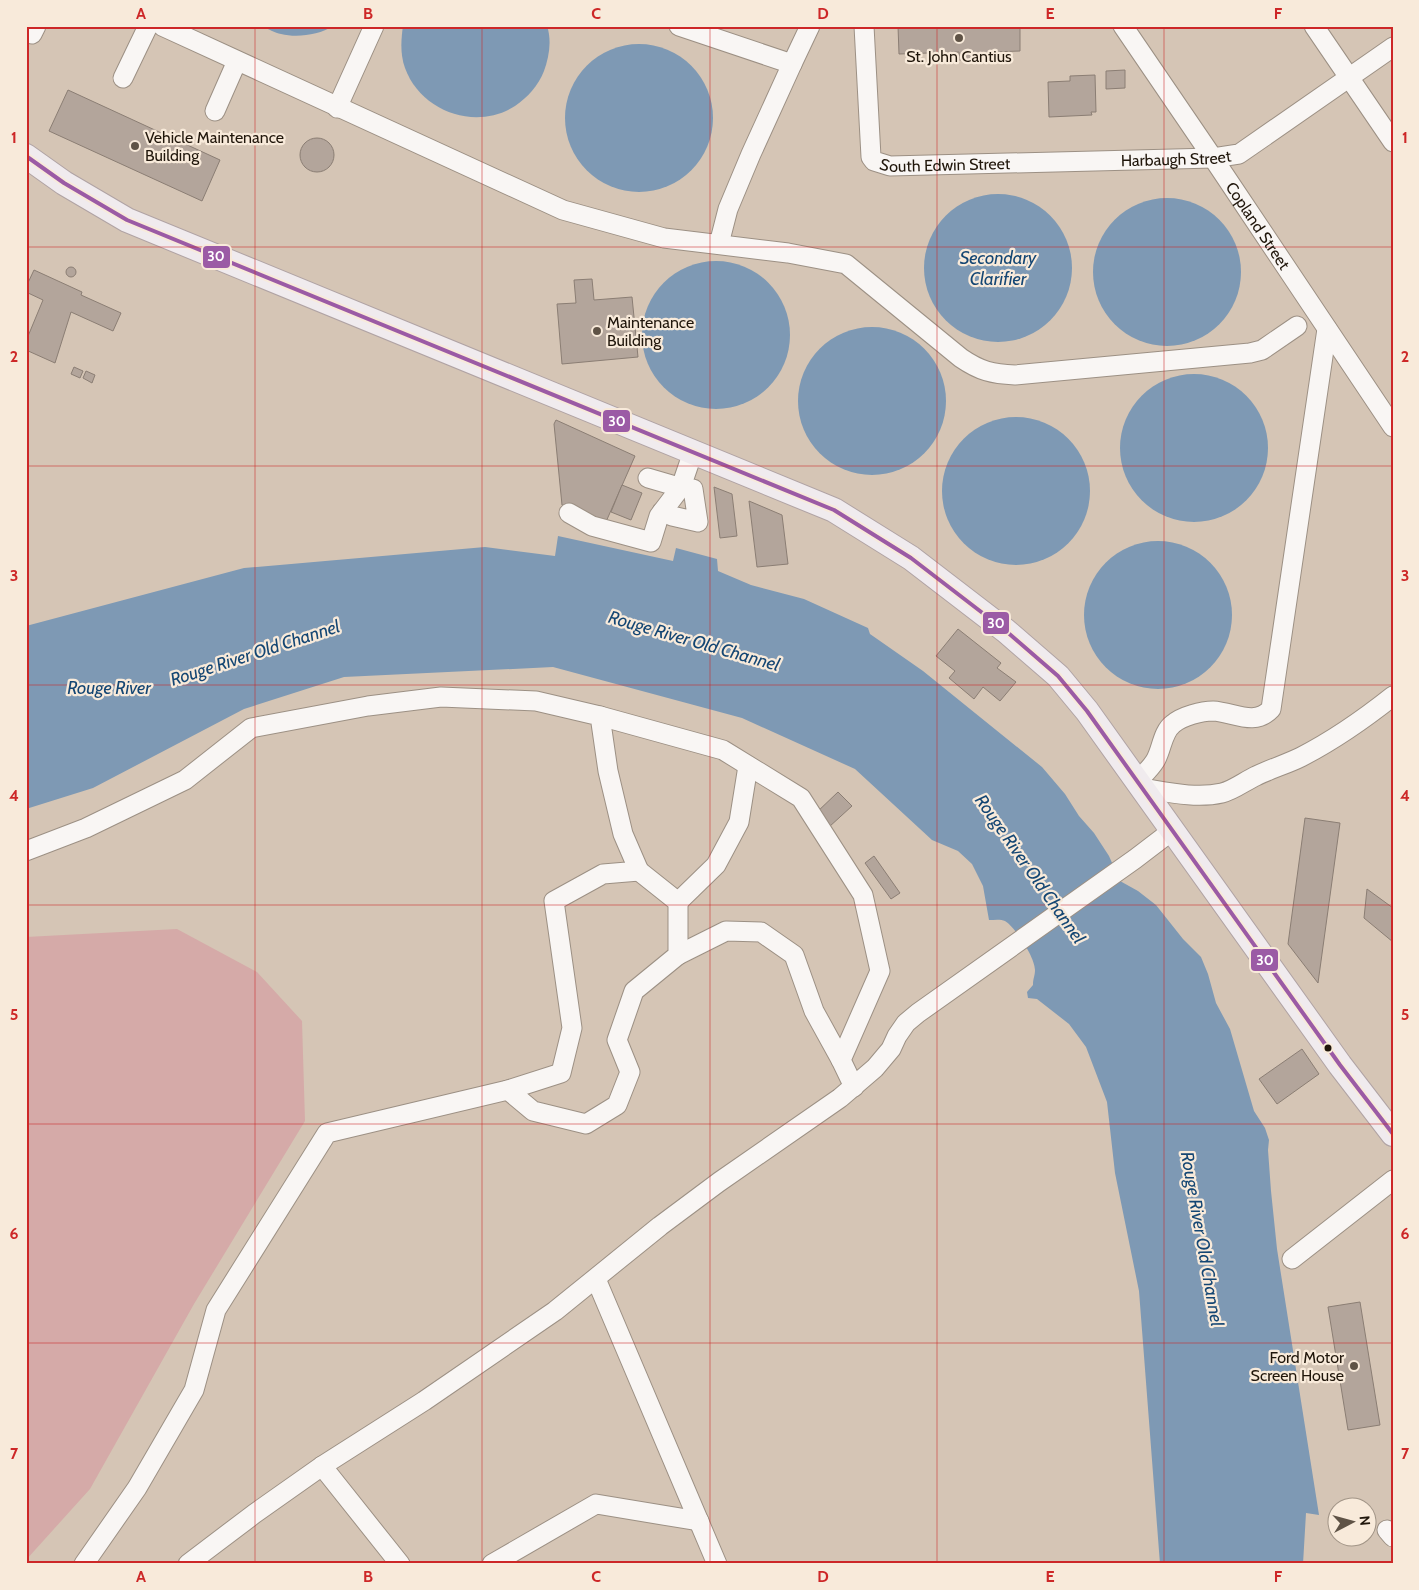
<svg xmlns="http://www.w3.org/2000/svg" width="1419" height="1590" viewBox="0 0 1419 1590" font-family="Cabin,sans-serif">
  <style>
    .green { fill: #d5aaa8 }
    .water { fill: #7e99b4 }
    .building { fill: #b3a59b; stroke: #8b7e74 }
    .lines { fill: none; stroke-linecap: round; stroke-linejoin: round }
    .minor-casing { stroke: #9c9084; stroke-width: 21 }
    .major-casing { stroke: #b0a3a4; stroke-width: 26 }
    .minor { stroke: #f9f6f4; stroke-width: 19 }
    .major { stroke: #f0ebee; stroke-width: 24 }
    .bus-1-casing { stroke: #f8eada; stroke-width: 8 }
    .bus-1 { stroke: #9b5ba5; stroke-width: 4 }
    .grid { fill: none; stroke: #cd2727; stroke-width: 1; stroke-opacity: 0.55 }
    .poi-dot { fill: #5f5346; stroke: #f8eada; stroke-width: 2 }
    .bus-dot { fill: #20160b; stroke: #f8eada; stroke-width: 2 }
    .labels { text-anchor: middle; stroke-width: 4.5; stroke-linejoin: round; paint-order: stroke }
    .poi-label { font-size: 16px; fill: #20160b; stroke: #f8eada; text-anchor: start }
    .street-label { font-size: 16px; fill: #20160b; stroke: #f8eada }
    .water-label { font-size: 18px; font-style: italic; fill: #144673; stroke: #f8eada }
    .line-badge { stroke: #f8eada; stroke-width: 2 }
    .badge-label { font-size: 14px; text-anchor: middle; font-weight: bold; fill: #fff }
    .neatline { fill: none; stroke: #cd2727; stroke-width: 2 }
    .grid-label { font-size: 16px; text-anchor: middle; font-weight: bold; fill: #cd2727 }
  </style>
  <rect width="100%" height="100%" fill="#d5c5b5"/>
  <path class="green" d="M177 929 257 972 302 1021 305 1121 194 1304 90 1489 26 1560V937Z"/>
  <g class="water">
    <path d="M262 26H333C319 35 297 38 281 34 275 33 268 29 262 26Z"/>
    <path d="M403 26H547C552 41 549 57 544 71 538 86 528 97 515 106 476 131 421 112 405 68 400 54 401 40 403 26Z"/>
    <circle cx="639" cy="118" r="74"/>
    <circle cx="998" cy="268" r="74"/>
    <circle cx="1167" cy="272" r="74"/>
    <circle cx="716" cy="335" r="74"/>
    <circle cx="872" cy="401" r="74"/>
    <circle cx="1194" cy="448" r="74"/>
    <circle cx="1016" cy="491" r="74"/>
    <path d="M558 536 673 561 676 548 717 559 718 571 751 585 804 599 868 628 870 634 923 671 1042 767 1065 794 1079 816 1094 833 1109 856 1120 881 1138 891 1156 905 1183 939 1201 957 1208 974 1216 1003 1230 1029 1254 1111 1265 1128 1269 1140 1268 1150 1271 1191 1277 1249 1319 1515 1306 1513 1303 1564H1160L1139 1291 1115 1173 1107 1102 1086 1047 1069 1024 1037 999 1028 998 1027 992 1033 985C1033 978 1035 976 1035 970 1035 957 1015 927 1005 921 1001 919 994 920 989 920L983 886 972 864 958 851 932 840 855 769 742 718 553 667 344 677 244 709 93 788 26 809V626L244 568 485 547 555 556Z"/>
    <circle cx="1158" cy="615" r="74"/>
  </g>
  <g class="building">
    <path d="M898 26H1020V51L992 52V59L959 60V52L899 54Z"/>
    <path d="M1125 70V88L1106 89V71Z"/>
    <path d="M1095 75 1096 112H1091L1092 115 1049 117 1048 82 1070 81V76Z"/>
    <path d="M68 90 220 160 202 201 49 131Z"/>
    <circle cx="317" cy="155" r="17"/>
    <circle cx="71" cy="272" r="5"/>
    <path d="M34 270 82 292 81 295 121 313 113 331 71 312 55 363 26 350V341L43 300 26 292V287Z"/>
    <path d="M592 279 594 300 632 297 638 357 562 364 557 304 576 303 574 280Z"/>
    <path d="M74 367 83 371 80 378 71 374Z"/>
    <path d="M86 371 95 375 92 383 83 378Z"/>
    <path d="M556 420 635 456 605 524 562 505 554 424Z"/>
    <path d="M622 485 642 493 631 520 611 512Z"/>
    <path d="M714 487 732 494 737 536 720 538Z"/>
    <path d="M749 501 782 515 788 564 757 567Z"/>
    <path d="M958 629 1001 663 997 668 1016 682 1000 701 983 687 974 699 949 678 955 671 936 656Z"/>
    <path d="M838 792 852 806 829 827 816 813Z"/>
    <path d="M1305 818 1340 823 1318 983 1288 944Z"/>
    <path d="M874 856 900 893 891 899 865 863Z"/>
    <path d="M1367 889 1393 908V942L1364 918Z"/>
    <path d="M1302 1049 1319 1074 1277 1104 1259 1079Z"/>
    <path d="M1360 1302 1380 1425 1348 1430 1328 1307Z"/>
  </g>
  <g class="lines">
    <g class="minor-casing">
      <g id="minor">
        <path d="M162 26 563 210 664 238 788 253 846 264 961 358C980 371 992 374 1015 375L1250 353 1262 350 1297 326"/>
        <path d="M679 26 792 64 751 154 728 209 719 244"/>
        <path id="s1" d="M864 26 871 157 874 161 890 166 1213 158 1239 154 1393 47"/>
        <path id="s2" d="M1123 26 1213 158 1393 427"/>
        <path d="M1314 26 1393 142"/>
        <path d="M32 34 36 26"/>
        <path d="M792 64 810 26"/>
        <path d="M123 78 148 26"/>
        <path d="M337 108 374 26"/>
        <path d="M215 111 237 61"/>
        <path d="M648 478 672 485 693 489 698 522 672 516 662 512"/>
        <path d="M569 513 592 526 651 542 659 516 681 487 693 452"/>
        <path d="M600 716 723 750 801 798 863 895 880 971 841 1060 854 1087"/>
        <path d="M1137 782C1143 775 1150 769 1155 761 1162 750 1162 732 1173 724 1182 716 1202 711 1213 711 1234 712 1254 727 1271 709L1327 329"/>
        <path d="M1142 788C1167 792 1196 799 1222 793 1234 790 1245 781 1256 776 1270 769 1287 764 1301 757 1334 740 1364 719 1393 696"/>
        <path d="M26 851 86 828 185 780 251 728 368 706 441 697 536 701 600 716 608 771 623 834 639 871 603 874 554 901 572 1028 561 1073 508 1090 327 1133 216 1310 194 1390 137 1488 84 1564"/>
        <path d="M678 902 716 865 739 822 748 766"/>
        <path d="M678 955 726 931 761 932 794 955 814 1011 841 1060"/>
        <path d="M508 1090 533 1111 586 1124 617 1105 630 1072 617 1040 634 991 678 955V902L639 871"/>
        <path d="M1292 1259 1393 1180"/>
        <path d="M596 1279 717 1564"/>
        <path d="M322 1466 400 1564"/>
        <path d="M1387 1530 1393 1537"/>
        <path d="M188 1564 254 1514 322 1466 424 1401 555 1311 660 1226 719 1182 840 1098 875 1068 891 1049 897 1036 906 1023 918 1013 1135 859 1173 830"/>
        <path d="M492 1564 596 1504 699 1521"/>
      </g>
    </g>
    <g class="major-casing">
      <path id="major" d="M26 156 64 183 127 220 834 510 911 558 1006 631 1058 676 1087 711 1340 1065 1393 1134"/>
    </g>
    <use href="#minor" class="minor"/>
    <use href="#major" class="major"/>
    <g class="bus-1-casing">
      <path id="bus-1" d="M26 156 64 183 127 220 834 510 911 558 1006 631 1058 676 1087 711 1340 1065 1393 1134"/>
    </g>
    <use href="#bus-1" class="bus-1"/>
  </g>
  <path class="grid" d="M255 26V1564M482 26V1564M710 26V1564M937 26V1564M1164 26V1564M26 247H1393M26 466H1393M26 685H1393M26 905H1393M26 1124H1393M26 1343H1393"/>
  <g class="poi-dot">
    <circle cx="959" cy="38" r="5"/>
    <circle cx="135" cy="146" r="5"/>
    <circle cx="597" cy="331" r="5"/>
    <circle cx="1354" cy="1366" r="5"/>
  </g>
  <circle class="bus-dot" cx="1328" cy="1048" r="4.5"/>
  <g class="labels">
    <g class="poi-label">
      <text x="959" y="62" text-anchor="middle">St. John Cantius</text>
      <text x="145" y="143">Vehicle Maintenance<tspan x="145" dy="18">Building</tspan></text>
      <text x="607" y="328">Maintenance<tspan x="607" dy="18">Building</tspan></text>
      <text x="1344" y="1363" text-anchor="end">Ford Motor<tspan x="1344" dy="18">Screen House</tspan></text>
    </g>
    <g class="street-label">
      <text dy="6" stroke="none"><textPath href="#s1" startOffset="439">Harbaugh Street</textPath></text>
      <text dy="6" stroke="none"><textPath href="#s1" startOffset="208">South Edwin Street</textPath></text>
      <text dy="6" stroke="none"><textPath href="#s2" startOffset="241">Copland Street</textPath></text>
    </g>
    <g class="water-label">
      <text x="998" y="264">Secondary<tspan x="998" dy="21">Clarifier</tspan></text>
      <text transform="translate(694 641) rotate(16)" y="6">Rouge River Old Channel</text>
      <text transform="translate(255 653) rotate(-18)" y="6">Rouge River Old Channel</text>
      <text x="109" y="694">Rouge River</text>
      <text transform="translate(1030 869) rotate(55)" y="6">Rouge River Old Channel</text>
      <text transform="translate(1202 1239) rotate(80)" y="6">Rouge River Old Channel</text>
    </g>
  </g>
  <g class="line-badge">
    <rect x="202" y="245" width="29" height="24" rx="5" fill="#9b5ba5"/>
    <rect x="602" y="409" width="29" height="24" rx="5" fill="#9b5ba5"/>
    <rect x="982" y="611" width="28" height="24" rx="5" fill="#9b5ba5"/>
    <rect x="1250" y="948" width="29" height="24" rx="5" fill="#9b5ba5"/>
  </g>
  <g class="badge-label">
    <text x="216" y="261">30</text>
    <text x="617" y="426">30</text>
    <text x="996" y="628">30</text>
    <text x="1265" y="965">30</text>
  </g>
  <rect width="1419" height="1590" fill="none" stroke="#f8eada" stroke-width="55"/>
  <g transform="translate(1352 1522) rotate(84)"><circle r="24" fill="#f8eada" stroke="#a29587"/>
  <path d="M0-4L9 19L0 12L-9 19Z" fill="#5f5346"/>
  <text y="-8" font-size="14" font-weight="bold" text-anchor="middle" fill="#20160b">N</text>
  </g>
  <rect x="28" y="28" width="1364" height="1534" class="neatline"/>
  <g class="grid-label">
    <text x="141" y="19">A</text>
    <text x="368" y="19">B</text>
    <text x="596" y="19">C</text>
    <text x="823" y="19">D</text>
    <text x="1050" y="19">E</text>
    <text x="1278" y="19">F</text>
    <text x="14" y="143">1</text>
    <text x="1405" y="143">1</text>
    <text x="14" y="362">2</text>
    <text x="1405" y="362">2</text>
    <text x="14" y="581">3</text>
    <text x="1405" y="581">3</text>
    <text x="14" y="801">4</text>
    <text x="1405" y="801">4</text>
    <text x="14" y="1020">5</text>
    <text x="1405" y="1020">5</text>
    <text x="14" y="1239">6</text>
    <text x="1405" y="1239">6</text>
    <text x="14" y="1459">7</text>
    <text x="1405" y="1459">7</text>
    <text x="141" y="1582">A</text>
    <text x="368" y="1582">B</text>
    <text x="596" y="1582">C</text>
    <text x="823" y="1582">D</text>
    <text x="1050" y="1582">E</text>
    <text x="1278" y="1582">F</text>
  </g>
</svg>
